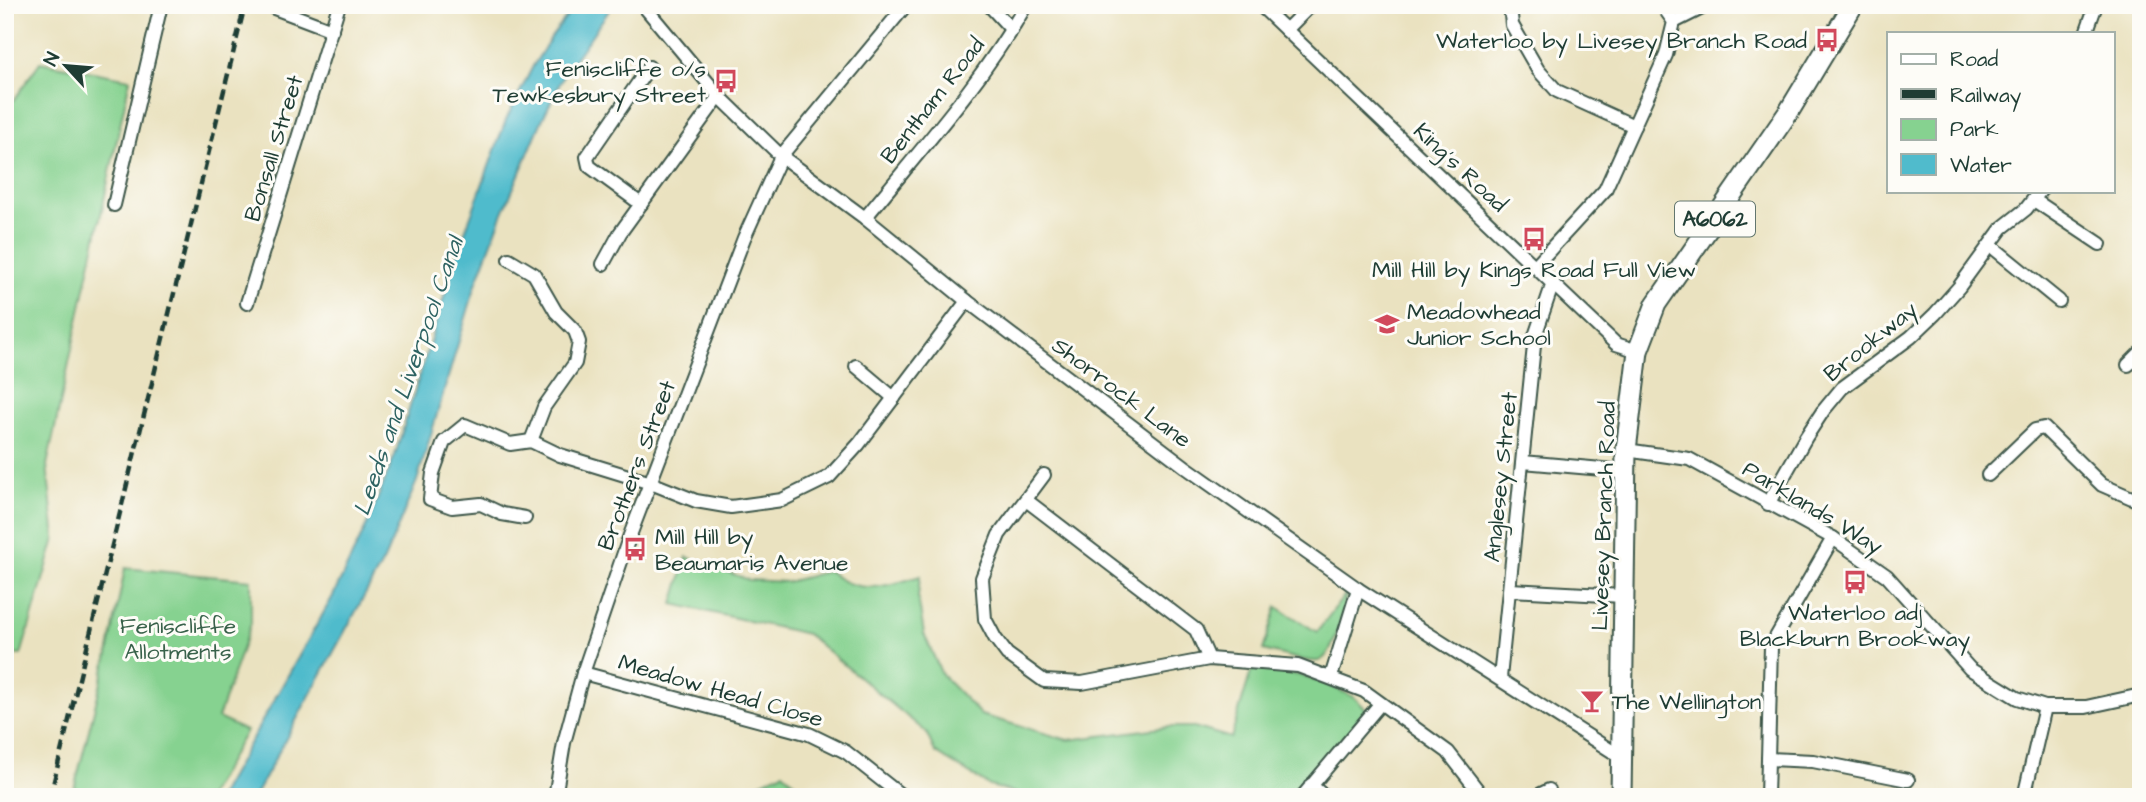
<svg xmlns="http://www.w3.org/2000/svg" width="2146" height="802" viewBox="0 0 2146 802" font-family="'Architects Daughter',sans-serif">
  <style>
    .green { fill: #86d290; stroke: #528862; stroke-width: 2 }
    .water { fill: #50bbcc; stroke: #387c80; stroke-width: 2 }
    .lines { fill: none; stroke-linecap: round; stroke-linejoin: round }
    .street-casing { stroke: #3d5649; stroke-width: 16 }
    .primary-casing { stroke: #3d5649; stroke-width: 23 }
    .street { stroke: #fff; stroke-width: 12 }
    .primary { stroke: #fff; stroke-width: 19 }
    .rail { stroke: #1f3d34; stroke-width: 4.5; stroke-dasharray: 10 5; stroke-linecap: butt }
    .labels { text-anchor: middle; stroke-width: 6; stroke-linejoin: round; paint-order: stroke }
    .shield { fill: #fdfcf7; stroke: #62766e; stroke-width: 2 }
    .shield-label { font-size: 21px; font-weight: bold; fill: #1f3d34 }
    .poi-label { font-size: 23px; fill: #1f3d34; stroke: #fdfcf7; text-anchor: start }
    .street-label { font-size: 23px; fill: #1f3d34; stroke: #fdfcf7 }
    .park-label { font-size: 23px; fill: #39624b; stroke: #fdfcf7 }
    .water-label { font-size: 24px; font-style: italic; fill: #2e6362; stroke: #fdfcf7 }
  </style>
  <rect width="100%" height="100%" fill="#fdfcf7"/>
  <filter id="ink" filterUnits="userSpaceOnUse"><feTurbulence type="fractalNoise" baseFrequency=".0143" numOctaves="2"/><feDisplacementMap in="SourceGraphic" scale="14" xChannelSelector="R" yChannelSelector="G"/><feConvolveMatrix kernelMatrix="1 2 1 2 8 2 1 2 1" color-interpolation-filters="sRGB"/></filter>
  <filter id="wash" filterUnits="userSpaceOnUse"><feTurbulence type="fractalNoise" baseFrequency=".00686" numOctaves="4" result="noise"/><feDisplacementMap in="SourceGraphic" scale="28" xChannelSelector="R" yChannelSelector="G"/><feGaussianBlur stdDeviation="1.57" result="paint"/><feColorMatrix in="noise" values="0 0 0 0 0 0 0 0 0 0 0 0 0 0 0 0 0 1.4 0 .05"/><feComposite in="paint" operator="in"/></filter>
  <g filter="url(#wash)">
    <rect width="100%" height="100%" fill="#eae2c0"/>
    <g class="green">
      <path d="M40 62 130 79 47 465 55 539 21 655 5 654V103L14 100Z"/>
      <path d="M687 557 749 580 787 582 829 571C858 597 887 586 920 576L918 597 924 634 942 675 981 715 1068 740 1168 727H1194L1231 738 1252 668 1299 675 1324 683 1354 697 1369 712 1308 779 1296 797H1030L990 786 935 752 926 732 807 634 673 604Z"/>
      <path d="M125 568 251 580V623L218 718 246 731 208 797H72L108 655Z"/>
      <path d="M1347 592C1343 608 1335 658 1318 661 1305 663 1277 653 1263 650L1277 607 1317 632Z"/>
      <path d="M783 772 810 797H742L743 791Z"/>
    </g>
    <path class="water" d="M576 5H613L565 73 543 118 502 215 476 284 417 481 384 560 254 797H219L333 596 366 527 395 455 459 248 506 120 533 66 552 36Z"/>
  </g>
  <g filter="url(#ink)">
    <g class="lines">
      <g class="street-casing">
        <g id="street">
          <path d="M643 5 719 96 781 156 865 218 967 301 1187 468 1358 589 1621 757"/>
          <path d="M989 5 1012 30"/>
          <path d="M1260 5 1616 344 1638 351"/>
          <path d="M1510 5 1512 25 1538 70 1557 91 1634 126"/>
          <path d="M274 8 332 30"/>
          <path d="M1674 22 1708 5"/>
          <path d="M1286 30 1311 5"/>
          <path d="M2086 33 2096 5"/>
          <path d="M2034 200 2100 244"/>
          <path d="M641 204 589 166 587 157 649 67"/>
          <path d="M114 205 161 5"/>
          <path d="M865 218C921 149 982 82 1026 5"/>
          <path d="M1990 245 2059 301"/>
          <path d="M509 259 534 274 556 312 575 331 579 342 575 363 544 407 531 441"/>
          <path d="M603 264 620 233 719 96"/>
          <path d="M1535 266 1605 190 1666 55 1674 22 1662 5"/>
          <path d="M247 303 339 5"/>
          <path d="M2128 365 2141 352"/>
          <path d="M856 366 894 398"/>
          <path d="M1626 450 1689 459 1833 538 1887 576 1970 669 2017 698 2045 707H2086L2141 695"/>
          <path d="M1523 462 1625 471"/>
          <path d="M1044 475 999 535 982 578 985 619 995 638 1007 654 1044 681 1082 683 1209 659 1298 666 1364 691 1448 752 1483 797"/>
          <path d="M1988 475 2035 430 2044 428 2102 485 2141 502"/>
          <path d="M1026 500 1196 630 1209 659"/>
          <path d="M1768 504 1806 437 1823 411 1842 388 1911 337 1935 314 1959 287 2002 228 2026 209 2040 191"/>
          <path d="M525 518 502 514 481 504 452 507 430 499 433 473 444 442 465 425 510 444 531 441 560 455 651 483 696 501 731 507 782 500 829 477 859 444 967 301"/>
          <path d="M1510 590 1623 596"/>
          <path d="M583 673 809 734 846 752 903 797"/>
          <path d="M1331 677 1358 589"/>
          <path d="M1500 678 1535 336 1553 283"/>
          <path d="M1768 759 1813 761 1908 780"/>
          <path d="M1311 785 1325 797"/>
          <path d="M555 797 564 743 583 673 629 538 744 238 781 156 906 5"/>
          <path d="M1302 797 1380 704"/>
          <path d="M1535 797 1549 790"/>
          <path d="M1767 797 1771 646 1833 538"/>
          <path d="M2024 797 2045 707"/>
        </g>
      </g>
      <g class="primary-casing">
        <path id="primary" d="M1621 797 1626 450 1638 351 1656 304 1788 113 1853 5"/>
      </g>
      <use href="#street" class="street"/>
      <use href="#primary" class="primary"/>
      <path class="rail" d="M50 797 245 5"/>
    </g>
  </g>
  <defs>
    <g id="bus-bare" transform="scale(1.89)"><path d="M-5-6H5V4H4V6H2V4H-2V6H-4V4H-5ZM-3.5-4V0h7V-4ZM-3.5 1.2v1.5H-2V1.2ZM2 1.2v1.5H3.5V1.2Z" fill="#d1495b" stroke="#fdfcf7" stroke-width="2.5" paint-order="stroke"/></g>
    <g id="school-bare" transform="scale(1.89)"><path d="M0-5L7-2L0 1L-7-2ZM-4 1L0 2.5L4 1V4Q0 6-4 4Z" fill="#d1495b" stroke="#fdfcf7" stroke-width="2.5" paint-order="stroke"/></g>
    <g id="bar-bare" transform="scale(1.89)"><path d="M-6-5H6L.8 .8V4.5H3.5V6h-7V4.5H-.8V.8Z" fill="#d1495b" stroke="#fdfcf7" stroke-width="2.5" paint-order="stroke"/></g>
  </defs>
  <g fill-rule="evenodd">
    <use href="#bus-bare" x="1827" y="40"/>
    <use href="#bus-bare" x="726" y="81"/>
    <use href="#bus-bare" x="1534" y="239"/>
    <use href="#school-bare" x="1387" y="324"/>
    <use href="#bus-bare" x="635" y="549"/>
    <use href="#bus-bare" x="1855" y="582"/>
    <use href="#bar-bare" x="1592" y="701"/>
  </g>
  <g class="labels">
    <rect class="shield" x="1675" y="201.5" width="80" height="35" rx="5"/>
    <g class="shield-label">
      <text x="1715" y="226">A6062</text>
    </g>
    <g class="poi-label">
      <text x="1807" y="48" text-anchor="end">Waterloo by Livesey Branch Road</text>
      <text x="706" y="76" text-anchor="end">Feniscliffe o/s<tspan x="706" dy="26">Tewkesbury Street</tspan></text>
      <text x="1534" y="277" text-anchor="middle">Mill Hill by Kings Road Full View</text>
      <text x="1407" y="319">Meadowhead<tspan x="1407" dy="26">Junior School</tspan></text>
      <text x="655" y="544">Mill Hill by<tspan x="655" dy="26">Beaumaris Avenue</tspan></text>
      <text x="1855" y="620" text-anchor="middle">Waterloo adj<tspan x="1855" dy="26">Blackburn Brookway</tspan></text>
      <text x="1612" y="709">The Wellington</text>
    </g>
    <g class="street-label">
      <text transform="translate(932 100) rotate(-52)" y="8">Bentham Road</text>
      <text transform="translate(273 148) rotate(-73)" y="8">Bonsall Street</text>
      <text transform="translate(1461 167) rotate(43)" y="8">King's Road</text>
      <text transform="translate(1870 341) rotate(-39)" y="8">Brookway</text>
      <text transform="translate(1122 392) rotate(37)" y="8">Shorrock Lane</text>
      <text transform="translate(636 465) rotate(-69)" y="8">Brothers Street</text>
      <text transform="translate(1500 477) rotate(-84)" y="8">Anglesey Street</text>
      <text transform="translate(1813 507) rotate(31)" y="8">Parklands Way</text>
      <text transform="translate(1603 516) rotate(-88)" y="8">Livesey Branch Road</text>
      <text transform="translate(721 690) rotate(16)" y="8">Meadow Head Close</text>
    </g>
    <g class="park-label">
      <text x="178" y="633">Feniscliffe<tspan x="178" dy="26">Allotments</tspan></text>
    </g>
    <g class="water-label">
      <text transform="translate(408 376) rotate(-71)" y="8">Leeds and Liverpool Canal</text>
    </g>
  </g>
  <rect width="2146" height="802" fill="none" stroke="#fdfcf7" stroke-width="28"/>
  <rect x="1887" y="32" width="228" height="161" fill="#fdfcf7" stroke="#a4b0a9" stroke-width="2"/>
  <rect x="1901" y="54" width="35" height="10" fill="#ffffff" stroke="#a4b0a9" stroke-width="2"/>
  <text x="1950" y="66" font-size="21" fill="#1f3d34">Road</text>
  <rect x="1901" y="89" width="35" height="10" fill="#1f3d34" stroke="#a4b0a9" stroke-width="2"/>
  <text x="1950" y="102" font-size="21" fill="#1f3d34">Railway</text>
  <rect x="1901" y="119" width="35" height="21" fill="#86d290" stroke="#a4b0a9" stroke-width="2"/>
  <text x="1950" y="136" font-size="21" fill="#1f3d34">Park</text>
  <rect x="1901" y="154" width="35" height="21" fill="#50bbcc" stroke="#a4b0a9" stroke-width="2"/>
  <text x="1950" y="172" font-size="21" fill="#1f3d34">Water</text>
  <g transform="translate(66 66) rotate(296)" stroke="#fdfcf7" stroke-width="5" paint-order="stroke">
  <path d="M0-5L12 26L0 18L-12 26Z" fill="#1f3d34"/>
  <text y="-10" font-size="19" font-weight="bold" text-anchor="middle" fill="#1f3d34">N</text>
  </g>
</svg>
